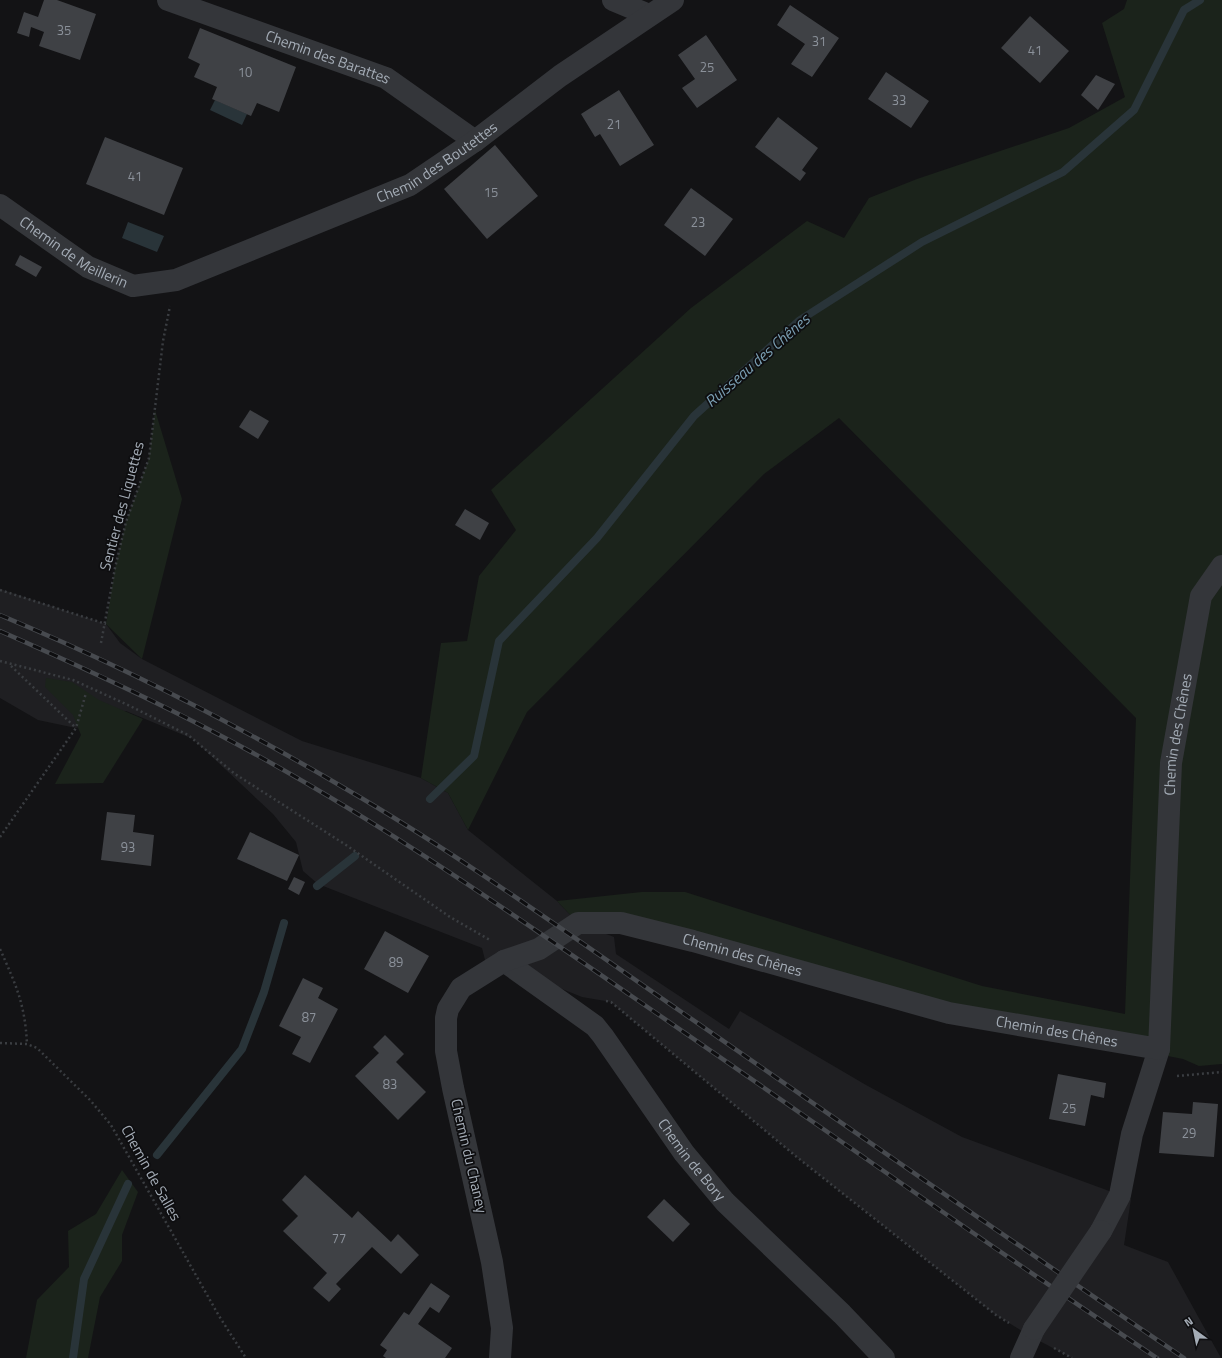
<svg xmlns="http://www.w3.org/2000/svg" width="1222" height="1358" viewBox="0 0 1222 1358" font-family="'Titillium Web',sans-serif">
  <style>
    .built { fill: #1f1f22 }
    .green { fill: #1b231b }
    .water { fill: #293439 }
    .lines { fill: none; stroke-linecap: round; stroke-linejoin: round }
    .stream { stroke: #293439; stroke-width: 8 }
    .building { fill: #3f4145 }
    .path { stroke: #3a3d41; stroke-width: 2.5; stroke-dasharray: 2 3; stroke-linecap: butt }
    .street { stroke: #34363a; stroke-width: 22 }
    .rail-casing { stroke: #474a4f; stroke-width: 4.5 }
    .rail { stroke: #0e0e10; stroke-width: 3; stroke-dasharray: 9; stroke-linecap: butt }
    .street-bridge { stroke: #34363a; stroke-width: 22 }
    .labels { text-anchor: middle; stroke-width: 3.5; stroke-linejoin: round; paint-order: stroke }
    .number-label { font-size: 13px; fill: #8b919a }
    .street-label { font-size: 15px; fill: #a4acb6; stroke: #0e0e10 }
    .water-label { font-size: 16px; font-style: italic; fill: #7a9eb2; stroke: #0e0e10 }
  </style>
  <rect width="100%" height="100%" fill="#131315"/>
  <path class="built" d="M0 589 106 624 120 643 142 659 302 741 421 778 448 793 468 830 557 901 578 923 614 937 616 954 729 1029 740 1011 866 1085 962 1137 1131 1199 1124 1245 1168 1262 1221 1358H1072L1030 1336 996 1315 798 1158 611 1002 582 997 515 970 488 972 482 948 318 884 303 871 296 842 273 814 193 739 126 711 76 728 38 720 0 698Z"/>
  <g class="green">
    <path d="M1127 0H1222V1064L1199 1066 1183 1059 949 1013 578 923 557 901 642 892H685L982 986 1125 1014 1136 718 839 418 764 474 527 712 468 830 448 793 421 778 441 643 467 641 479 576 516 530 491 490 691 308 807 221 844 238 869 198 917 179 1069 128 1125 97 1102 23 1124 9Z"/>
    <path d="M155 410 182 499 142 659 106 624 115 568 126 522 149 458Z"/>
    <path d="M46 678 72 682 99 700 143 719 103 783 55 784 81 735 73 715 45 687Z"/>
    <path d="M122 1170 138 1192 122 1235V1261L100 1297 88 1358H26L37 1300 69 1267 68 1231 96 1214Z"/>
  </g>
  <g class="water">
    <path d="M215 100 247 114 242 125 210 110Z"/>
    <path d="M128 222 164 236 157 252 122 238Z"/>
  </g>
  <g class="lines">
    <g class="stream">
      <path d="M430 799 474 756 499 641 597 538 694 416 800 320 922 242 1063 172 1134 110 1184 10 1200 0"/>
      <path d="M317 886 355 856"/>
      <path d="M157 1155 242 1049 264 992 284 923"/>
      <path d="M73 1358 84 1279 128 1184"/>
    </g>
  </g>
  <g class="building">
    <path d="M44 0H57L96 14 80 60 39 46 44 32 31 27 29 37 17 33 24 12 38 17Z"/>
    <path d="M790 5 839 38 812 77 791 64 805 44 777 25Z"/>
    <path d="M1030 16 1069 51 1040 83 1001 48Z"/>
    <path d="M200 28 296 67 279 112 257 103 251 116 212 99 217 87 194 77 200 64 188 58Z"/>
    <path d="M706 35 737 80 697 108 682 88 695 79 678 55Z"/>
    <path d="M886 72 929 101 911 128 868 99Z"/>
    <path d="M1096 75 1115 84 1098 110 1081 95Z"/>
    <path d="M619 90 654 145 620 166 600 134 595 137 581 114Z"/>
    <path d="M778 117 818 148 802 170 806 173 800 181 755 147Z"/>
    <path d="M105 137 183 168 164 215 86 184Z"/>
    <path d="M495 145 538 196 487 239 444 189Z"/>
    <path d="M691 188 733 219 705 256 664 225Z"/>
    <path d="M20 255 42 267 36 277 15 265Z"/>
    <path d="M250 410 269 421 258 439 239 427Z"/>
    <path d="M465 509 489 523 480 540 455 525Z"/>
    <path d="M107 812 135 815 133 832 154 835 151 866 101 860Z"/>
    <path d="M250 832 299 855 287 881 237 859Z"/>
    <path d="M294 877 305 882 299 895 288 889Z"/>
    <path d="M385 931 429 956 408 993 364 969Z"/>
    <path d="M303 978 323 988 318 998 338 1009 310 1063 292 1054 301 1037 279 1026Z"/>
    <path d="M385 1035 404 1054 396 1062 426 1092 398 1120 355 1076 379 1053 373 1047Z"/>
    <path d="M1058 1074 1106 1083 1104 1098 1091 1095 1085 1126 1049 1119Z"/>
    <path d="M1193 1102 1218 1104 1214 1157 1159 1153 1163 1112 1192 1114Z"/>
    <path d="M305 1175 352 1218 358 1211 391 1242 398 1234 419 1255 401 1274 372 1247 336 1284 341 1289 329 1302 313 1288 327 1273 283 1231 298 1216 282 1200Z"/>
    <path d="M664 1199 690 1224 673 1242 647 1217Z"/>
    <path d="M431 1283 450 1296 439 1313 430 1307 418 1324 452 1348 445 1358H386L383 1356 387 1350 380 1345 404 1312 409 1315Z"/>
  </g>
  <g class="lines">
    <g class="path">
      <path d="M0 590 106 624"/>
      <path d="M101 643 115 568 126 522 149 458 163 341 170 306"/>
      <path d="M0 661 73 680 128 705 188 735 235 774 346 845 450 917 490 940"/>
      <path d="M11 666 76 728"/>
      <path d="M0 837 76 728 86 693"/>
      <path d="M0 949C16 985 25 1004 27 1044"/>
      <path d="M606 1001 611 1002 798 1158 996 1315 1009 1323"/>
      <path d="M0 1043 27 1044 37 1048 90 1100 111 1125 219 1316 246 1358"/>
      <path d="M1177 1076 1222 1072"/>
      <path d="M1054 1348 1072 1358"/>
    </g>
    <g class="street">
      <path id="s1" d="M168 0 386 78 475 141"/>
      <path d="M613 0 649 15"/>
      <path id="s2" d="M0 205 88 267 133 286 176 280 410 185 475 141 560 76 673 0"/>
      <path id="s3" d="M504 961 595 1026 603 1036 684 1153 725 1202 842 1314 884 1358"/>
      <path d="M1101 1231 1120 1195 1132 1134 1159 1049"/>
      <path id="s4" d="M500 1358 502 1328 492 1262 453 1088 446 1051V1018L448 1009 461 988 504 961 539 949 578 923H621L693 941 949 1013 1159 1049 1171 763 1201 596 1222 566"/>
      <path d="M1021 1358 1034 1329"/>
    </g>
    <g class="rail-casing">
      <g id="rail">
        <path d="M0 615C120 665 234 723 346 789 461 856 570 935 680 1011 848 1127 1015 1244 1184 1358"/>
        <path d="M0 631C82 667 163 704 242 747 377 820 504 908 630 995 806 1116 980 1240 1157 1358"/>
      </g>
    </g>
    <use href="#rail" class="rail"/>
    <path class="street-bridge" d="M1034 1329 1101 1231"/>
  </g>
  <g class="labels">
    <g class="number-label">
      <text x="64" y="35">35</text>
      <text x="819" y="46">31</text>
      <text x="1035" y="55">41</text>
      <text x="707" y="72">25</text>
      <text x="245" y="77">10</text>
      <text x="899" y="105">33</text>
      <text x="614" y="129">21</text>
      <text x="135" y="181">41</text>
      <text x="491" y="197">15</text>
      <text x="698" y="227">23</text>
      <text x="128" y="852">93</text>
      <text x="396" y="967">89</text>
      <text x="309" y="1022">87</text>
      <text x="390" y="1089">83</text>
      <text x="1069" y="1113">25</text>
      <text x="1189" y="1138">29</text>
      <text x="339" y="1243">77</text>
    </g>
    <g class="street-label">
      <text dy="5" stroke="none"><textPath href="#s1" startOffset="170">Chemin des Barattes</textPath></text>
      <text dy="5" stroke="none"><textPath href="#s2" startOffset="487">Chemin des Boutettes</textPath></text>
      <text dy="5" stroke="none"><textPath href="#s2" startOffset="88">Chemin de Meillerin</textPath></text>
      <text transform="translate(122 506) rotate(-75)" y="5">Sentier des Liquettes</text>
      <text dy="5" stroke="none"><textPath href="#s4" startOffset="1426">Chemin des Chênes</textPath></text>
      <text dy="5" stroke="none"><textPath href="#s4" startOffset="683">Chemin des Chênes</textPath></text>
      <text dy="5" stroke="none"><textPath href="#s4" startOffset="1007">Chemin des Chênes</textPath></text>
      <text transform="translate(469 1156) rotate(77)" y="5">Chemin du Chaney</text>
      <text dy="5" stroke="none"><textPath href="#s3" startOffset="277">Chemin de Bory</textPath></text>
      <text transform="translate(151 1173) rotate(61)" y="5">Chemin de Salles</text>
    </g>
    <g class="water-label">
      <text transform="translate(757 360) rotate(-41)" y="6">Ruisseau des Chênes</text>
    </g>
  </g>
  <g transform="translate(1194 1330) rotate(327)" stroke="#0e0e10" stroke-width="3" paint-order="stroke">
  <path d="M0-3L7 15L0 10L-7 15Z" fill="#a4acb6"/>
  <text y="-6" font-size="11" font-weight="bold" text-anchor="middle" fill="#a4acb6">N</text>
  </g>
</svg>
